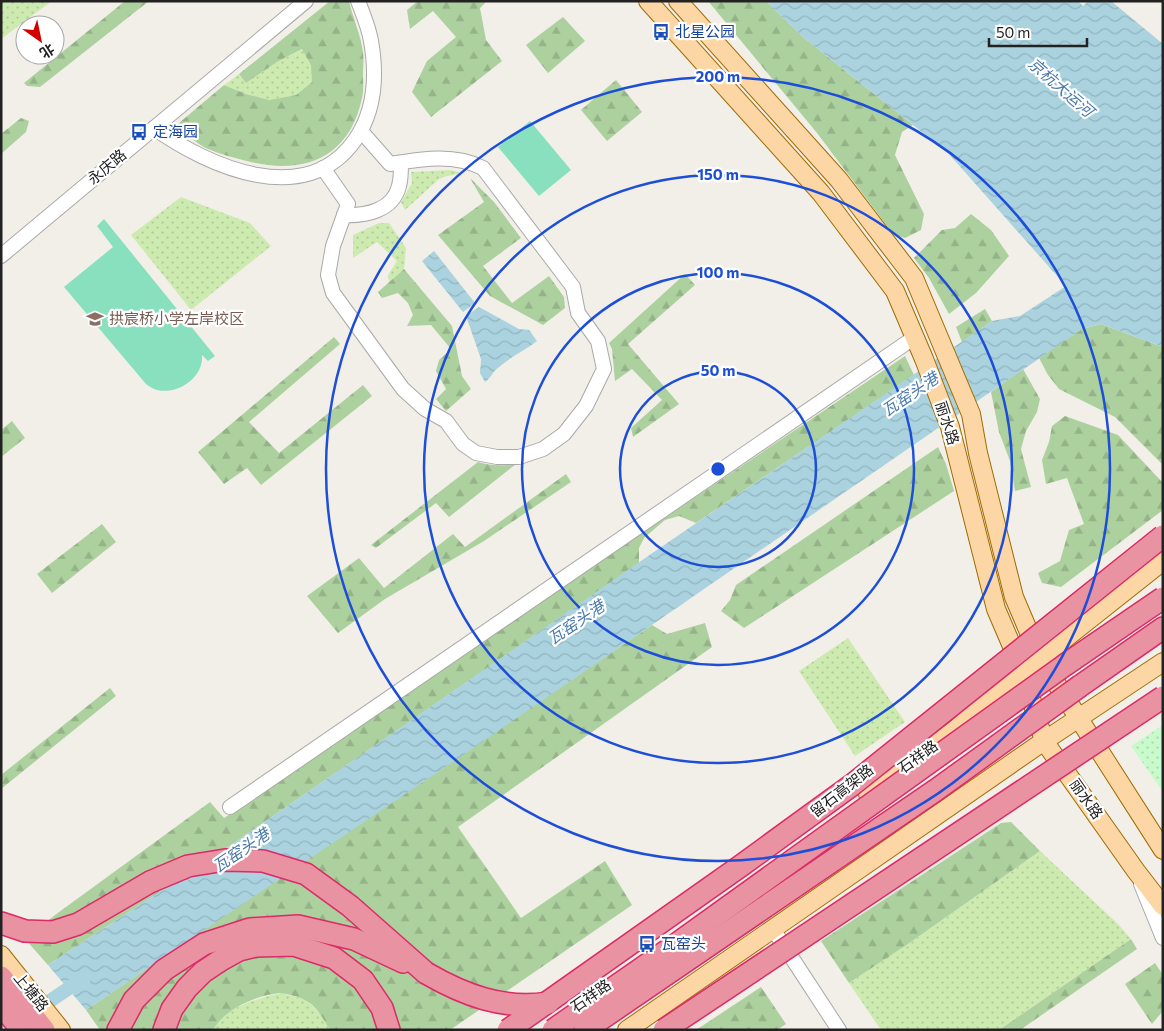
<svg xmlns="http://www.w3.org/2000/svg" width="1164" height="1031" viewBox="0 0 1164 1031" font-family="Commissioner,'Noto Sans SC',sans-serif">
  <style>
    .grass { fill: url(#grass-dots) }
    .forest { fill: url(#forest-firs) }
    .park { fill: url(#park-dots) }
    .pitch { fill: #88e0be }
    .water { fill: url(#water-waves) }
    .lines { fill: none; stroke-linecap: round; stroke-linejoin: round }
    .canal { stroke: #aad3df; stroke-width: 14 }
    .minor-casing { stroke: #a9a9a9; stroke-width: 16 }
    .major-casing { stroke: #a06b00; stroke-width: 20 }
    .highway-casing { stroke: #dc2a67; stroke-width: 24 }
    .minor { stroke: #fff; stroke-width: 14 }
    .major { stroke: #fcd6a4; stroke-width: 18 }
    .highway { stroke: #e892a2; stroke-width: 21 }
    .highway-bridge-casing { stroke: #dc2a67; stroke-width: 24; stroke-linecap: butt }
    .highway-bridge { stroke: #e892a2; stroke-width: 21 }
    .ring { fill: none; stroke: #1d4ed8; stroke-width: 2.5 }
    .labels { text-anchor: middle; stroke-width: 4.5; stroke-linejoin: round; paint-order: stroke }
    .transit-label { font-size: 15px; fill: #164399; stroke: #fff; text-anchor: start }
    .street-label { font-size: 15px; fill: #222; stroke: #fff }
    .education-label { font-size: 15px; fill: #785e54; stroke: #fff; text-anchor: start }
    .water-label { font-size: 16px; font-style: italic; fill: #4a7aab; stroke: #fff }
    .centre { fill: #1d4ed8; stroke: #fff; stroke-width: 2.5 }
    .ring-label { font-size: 15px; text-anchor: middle; font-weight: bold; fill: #1d4ed8; stroke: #fff; stroke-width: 4.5; stroke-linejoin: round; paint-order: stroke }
  </style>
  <defs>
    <pattern id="grass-dots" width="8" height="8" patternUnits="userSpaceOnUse" patternTransform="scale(1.25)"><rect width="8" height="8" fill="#cdebb0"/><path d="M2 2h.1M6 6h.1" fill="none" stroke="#b0c997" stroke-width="1.8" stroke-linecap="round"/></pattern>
    <pattern id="forest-firs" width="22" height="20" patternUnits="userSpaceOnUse" patternTransform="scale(1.25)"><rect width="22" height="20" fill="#add19e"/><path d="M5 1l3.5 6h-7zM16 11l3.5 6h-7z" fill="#95b388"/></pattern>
    <pattern id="park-dots" width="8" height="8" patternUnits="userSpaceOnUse" patternTransform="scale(1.25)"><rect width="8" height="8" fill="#c8facc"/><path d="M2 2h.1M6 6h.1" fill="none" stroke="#acd6af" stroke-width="1.8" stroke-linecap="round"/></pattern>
    <pattern id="water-waves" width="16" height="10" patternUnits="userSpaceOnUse" patternTransform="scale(1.25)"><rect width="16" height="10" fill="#aad3df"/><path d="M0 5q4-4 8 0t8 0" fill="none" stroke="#92b5bf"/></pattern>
  </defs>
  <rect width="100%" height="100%" fill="#f2efe9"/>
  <g class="grass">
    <path d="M1 1H52L1 39Z"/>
    <path d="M303 49 312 65V82L296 95 269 100 246 94 224 85 239 74 246 83 277 62Z"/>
    <path d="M450 170 463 173 447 176 439 179 405 210 401 202 412 183 411 172Z"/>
    <path d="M181 197 250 223 271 246 191 310 131 235Z"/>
    <path d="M379 223H389L406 248 404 269 389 282 388 275 397 261 377 242 353 258V235Z"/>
    <path d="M848 638 905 722 855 756 799 671Z"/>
    <path d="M1040 851 1119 925 1131 939 999 1030H881L849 983 908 944Z"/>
    <path d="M281 993 307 1000 323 1017 330 1030H213C227 1006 256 999 281 993Z"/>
  </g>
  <g class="forest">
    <path d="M125 1H149L40 87 27 86 24 83Z"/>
    <path d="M330 1H349C353 18 361 36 363 52 364 60 363 68 363 75 363 82 364 91 362 98 348 164 296 176 239 159 214 152 193 147 179 123L224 85 246 94 269 100 296 95 312 82 311 65 302 49 277 62 246 83 239 74Z"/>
    <path d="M418 1H487L480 8 486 40 502 61 431 117 412 92 427 61 456 37 433 11 410 29 407 10Z"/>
    <path d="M708 1H766L803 37 913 125 902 132 895 155 924 214 921 230 905 238 893 234 817 133Z"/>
    <path d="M563 17 585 41 548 73 526 45Z"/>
    <path d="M616 80 642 112 607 141 581 110Z"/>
    <path d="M21 118 29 121 26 132 1 154V134Z"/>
    <path d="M470 178 494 202 521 238 483 266 512 303 549 276 564 297 565 308 543 325 490 296 438 235 484 202Z"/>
    <path d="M971 214 991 230 1009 256 976 293 949 314 929 278 914 258 942 230 955 228Z"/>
    <path d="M404 269 452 326 462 376 471 389 446 411 436 399 446 389 436 371 439 360 451 349 431 325 407 326 413 315 408 303 398 293 382 298 378 292Z"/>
    <path d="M685 274 695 285 628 344 679 404 633 437 631 428 662 400 632 369 615 381 612 349 609 343Z"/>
    <path d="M985 309 992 321 962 342 956 327Z"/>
    <path d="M1101 324 1163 347V465L1115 417 1059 389 1048 375 1039 358 1082 329Z"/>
    <path d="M334 337 340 344 249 422 279 453 363 385 372 396 261 485 247 468 224 484 198 452Z"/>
    <path d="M905 356 914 375 696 523 679 516 665 520 644 538 639 548V563L237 841 48 965 25 939 55 915 210 802 224 818 272 787 626 544Z"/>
    <path d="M1023 369 1040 399 1037 412 1026 431 1021 449 1031 487 1015 491 1010 461 999 432 991 392Z"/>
    <path d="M1065 416 1118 435 1163 483V510L1061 587 1042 583 1038 573 1060 561 1069 530 1084 524 1067 478 1046 484 1042 460 1049 442 1052 426Z"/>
    <path d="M12 421 25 438 1 457V430Z"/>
    <path d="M938 447 946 464 954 491 744 628 721 611 730 600 736 585Z"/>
    <path d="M478 462C491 466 503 466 516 464L449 517 436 503 376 548 371 545Z"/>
    <path d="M566 474 571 482 484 541 385 599 338 633 307 596 359 558 384 588 453 534 465 547Z"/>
    <path d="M102 524 116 542 52 593 37 574Z"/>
    <path d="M705 623 712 647 458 827 521 918 605 861 632 905 450 1030H330C324 1020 316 1005 305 1000 299 997 286 993 279 993 255 996 225 1009 213 1030H100L86 1010 652 625 667 634Z"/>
    <path d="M110 688 116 696 1 789V775Z"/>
    <path d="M1011 822 1040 851 908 944 849 983 821 941 1001 823Z"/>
    <path d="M1131 939 1137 949 1020 1030H999Z"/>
    <path d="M1155 963 1163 975V1011L1152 1024 1125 984Z"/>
    <path d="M761 987 786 1024 777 1030H696Z"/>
  </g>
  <path class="park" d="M1163 725V792L1131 746Z"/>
  <g class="pitch">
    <path d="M530 121 571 170 539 196 498 147Z"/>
    <path d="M104 219 215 356 208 361 202 355C204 377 178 395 157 390 153 389 149 386 146 384L64 287 113 247 97 226Z"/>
  </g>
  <g class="water">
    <path d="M766 1H1078L1083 6 1088 1H1111L1163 44V347L1101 324 1082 329 463 755 86 1010 48 965 237 841 651 554 992 321 1020 316 1066 286 948 153 803 37Z"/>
    <path d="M434 251 475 303 463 312 422 261Z"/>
    <path d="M479 307 519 329 529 330 537 341C524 351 510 357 498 368 492 372 492 377 485 382L480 373 481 359 466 316Z"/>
  </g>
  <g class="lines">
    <path class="canal" d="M35 1011 84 978"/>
    <g class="minor-casing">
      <g id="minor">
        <path d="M154 128C209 167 306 210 355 140 375 111 377 75 371 41 369 28 363 14 358 1"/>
        <path d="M323 168 348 204 333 246 328 275 333 293 403 389 425 409 446 421 463 444 476 453 497 457H519L543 449 564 434 586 406 604 369 598 341 578 313 573 287 483 168C454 153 421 159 390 164L361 131"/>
        <path d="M344 215C365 216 393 211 399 186 401 179 401 170 401 163"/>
        <path d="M1 256 306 1"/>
        <path d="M230 807C458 649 686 492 915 337"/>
        <path d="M1141 884 1163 938"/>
        <path d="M773 929 839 1030"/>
      </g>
    </g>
    <g class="major-casing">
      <g id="major">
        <path d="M648 1 821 193 895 291 924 359 950 427 996 609 1023 672 1044 741 1136 871 1163 906"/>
        <path d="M678 1 839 180 914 278 971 414 978 453 1014 597 1040 658 1163 850"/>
        <path d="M868 794 952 732 1023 672 1163 561"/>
        <path d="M1 955 61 1030"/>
        <path d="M627 1030 1044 741 1163 662"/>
      </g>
    </g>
    <g class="highway-casing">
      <g id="highway">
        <path d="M1080 686 1163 628"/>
        <path d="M1 923 25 931 53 932 78 924 150 882 188 866 225 860 263 861 306 874 350 906 426 973"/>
        <path d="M1 977 44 1030"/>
        <path d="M1 1005 22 1030"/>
        <path d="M118 1030 134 1000 164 970 204 944 250 929 298 926 354 939 403 962"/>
        <path d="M164 1030 172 1009 187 988 203 972 221 960 239 950 256 946 294 945 334 958 363 980 382 1008 389 1030"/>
      </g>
    </g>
    <use href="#minor" class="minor"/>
    <use href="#major" class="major"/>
    <use href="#highway" class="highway"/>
    <g class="highway-bridge-casing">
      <g id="highway-bridge">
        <path d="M426 973C464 995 503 1010 548 1003"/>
        <path d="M508 1030 742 865 852 785 1163 536"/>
        <path d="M553 1030 675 945 1065 665 1163 598"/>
        <path d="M585 1030 936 790 1080 686"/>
        <path d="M664 1030 1163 697"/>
      </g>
    </g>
    <use href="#highway-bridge" class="highway-bridge"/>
  </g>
  <g class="ring">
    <circle cx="718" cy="469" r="98"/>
    <circle cx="718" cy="469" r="196"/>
    <circle cx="718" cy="469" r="294"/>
    <circle cx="718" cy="469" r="392"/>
  </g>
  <defs>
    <g id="bus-bare" transform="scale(1.35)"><path d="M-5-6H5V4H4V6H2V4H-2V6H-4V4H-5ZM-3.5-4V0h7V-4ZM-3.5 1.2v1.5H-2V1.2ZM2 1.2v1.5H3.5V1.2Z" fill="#1a4fb4" stroke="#fff" stroke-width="2.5" paint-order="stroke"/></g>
    <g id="school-bare" transform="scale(1.35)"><path d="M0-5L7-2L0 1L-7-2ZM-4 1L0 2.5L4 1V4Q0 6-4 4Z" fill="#8d6e63" stroke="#fff" stroke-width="2.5" paint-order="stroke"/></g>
  </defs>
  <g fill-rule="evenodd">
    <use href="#bus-bare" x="661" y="32"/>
    <use href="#bus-bare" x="139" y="132"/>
    <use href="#school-bare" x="95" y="319"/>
    <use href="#bus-bare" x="647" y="944"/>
  </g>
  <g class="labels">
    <g class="transit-label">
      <text x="675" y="37">北星公园</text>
      <text x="153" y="137">定海园</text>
      <text x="661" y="949">瓦窑头</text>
    </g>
    <g class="street-label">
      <text transform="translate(107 167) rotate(-40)" y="5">永庆路</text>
      <text transform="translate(947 423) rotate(72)" y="5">丽水路</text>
      <text transform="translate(918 757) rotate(-36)" y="5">石祥路</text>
      <text transform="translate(842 791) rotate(-38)" y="5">留石高架路</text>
      <text transform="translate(1086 799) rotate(55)" y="5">丽水路</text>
      <text transform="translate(31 992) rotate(51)" y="5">上塘路</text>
      <text transform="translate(591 996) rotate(-35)" y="5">石祥路</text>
    </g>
    <g class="education-label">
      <text x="109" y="324">拱宸桥小学左岸校区</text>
    </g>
    <g class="water-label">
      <text transform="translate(1061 87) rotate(41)" y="6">京杭大运河</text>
      <text transform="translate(910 394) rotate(-34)" y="6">瓦窑头港</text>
      <text transform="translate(576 622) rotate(-34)" y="6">瓦窑头港</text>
      <text transform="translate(241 850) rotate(-34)" y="6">瓦窑头港</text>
    </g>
  </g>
  <circle cx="718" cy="469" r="8" class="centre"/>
  <g class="ring-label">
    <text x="718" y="82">200 m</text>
    <text x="718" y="180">150 m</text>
    <text x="718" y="278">100 m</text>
    <text x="718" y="376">50 m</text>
  </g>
  <rect width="1164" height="1031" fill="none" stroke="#222222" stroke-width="5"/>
  <g transform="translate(40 40) rotate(147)"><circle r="24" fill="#ffffff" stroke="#a7a7a7"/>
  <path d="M0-4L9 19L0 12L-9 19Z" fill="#d40000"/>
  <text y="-8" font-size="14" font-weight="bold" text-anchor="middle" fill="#222222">北</text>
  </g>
  <path d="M989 38v8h98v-8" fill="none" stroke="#222222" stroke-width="2.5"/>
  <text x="996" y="38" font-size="15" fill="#222222" stroke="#ffffff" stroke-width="4" paint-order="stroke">50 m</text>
</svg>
